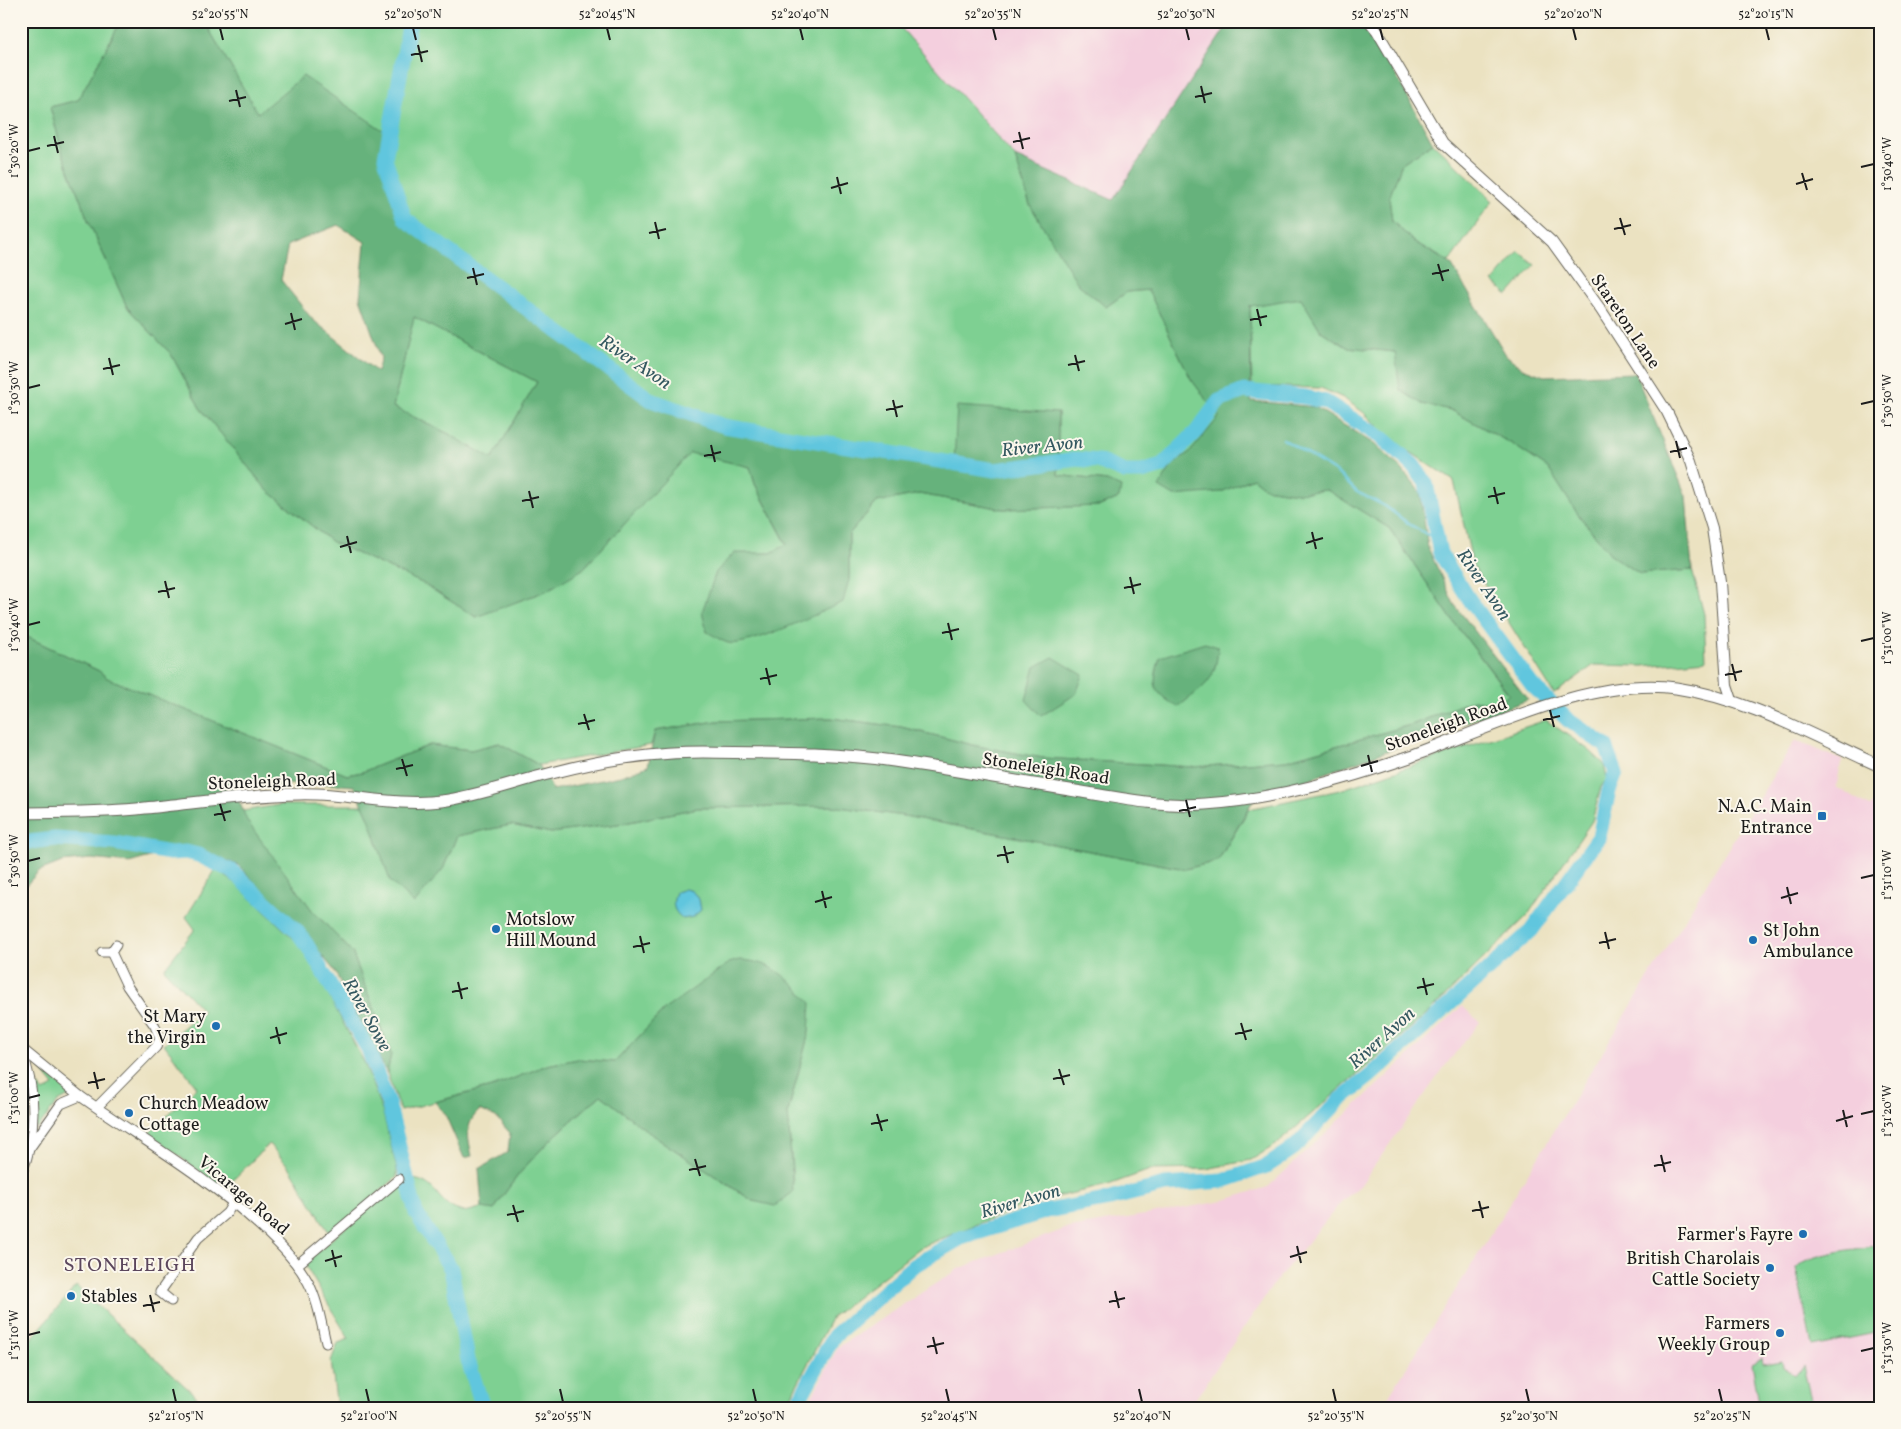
<svg xmlns="http://www.w3.org/2000/svg" width="1901" height="1429" viewBox="0 0 1901 1429" font-family="Vollkorn,serif">
  <style>
    .built { fill: #f4cfde }
    .green { fill: #7ed092; stroke: #4d7657 }
    .forest { fill: #66b27c; stroke: #41674c; fill-rule: evenodd }
    .water { fill: #61c6de; stroke: #3e717d }
    .lines { fill: none; stroke-linecap: round; stroke-linejoin: round }
    .stream { stroke: #61c6de; stroke-width: 2.5 }
    .river { stroke: #61c6de; stroke-width: 15 }
    .minor-casing { stroke: #646156; stroke-width: 11 }
    .tertiary-casing { stroke: #646156; stroke-width: 12 }
    .secondary-casing { stroke: #646156; stroke-width: 13 }
    .minor { stroke: #fff; stroke-width: 9 }
    .tertiary { stroke: #fff; stroke-width: 10 }
    .secondary { stroke: #fff; stroke-width: 11 }
    .ticks { fill: none; stroke: #1c1c1c; stroke-width: 2 }
    .poi-dot { fill: #1f6fb2; stroke: #fbf7ec; stroke-width: 2 }
    .labels { text-anchor: middle; stroke-width: 4; stroke-linejoin: round; paint-order: stroke }
    .street-label { font-size: 18px; fill: #1c1c1c; stroke: #fbf7ec }
    .poi-label { font-size: 18px; fill: #1c1c1c; stroke: #fbf7ec; text-anchor: end }
    .water-label { font-size: 19px; font-style: italic; fill: #345860; stroke: #fbf7ec }
    .quarter-label { font-size: 20px; letter-spacing: 1px; fill: #5c475d; stroke: #fbf7ec }
    .neatline { fill: none; stroke: #1c1c1c; stroke-width: 2 }
    .ticks-label { font-size: 12px; text-anchor: middle; fill: #1c1c1c }
  </style>
  <rect width="100%" height="100%" fill="#fbf7ec"/>
  <filter id="ink" filterUnits="userSpaceOnUse"><feTurbulence type="fractalNoise" baseFrequency=".02" numOctaves="2"/><feDisplacementMap in="SourceGraphic" scale="10" xChannelSelector="R" yChannelSelector="G"/><feConvolveMatrix kernelMatrix="1 2 1 2 8 2 1 2 1" color-interpolation-filters="sRGB"/></filter>
  <filter id="wash" filterUnits="userSpaceOnUse"><feTurbulence type="fractalNoise" baseFrequency=".0096" numOctaves="4" result="noise"/><feDisplacementMap in="SourceGraphic" scale="20" xChannelSelector="R" yChannelSelector="G"/><feGaussianBlur stdDeviation="1.12" result="paint"/><feColorMatrix in="noise" values="0 0 0 0 0 0 0 0 0 0 0 0 0 0 0 0 0 1.4 0 .05"/><feComposite in="paint" operator="in"/></filter>
  <g filter="url(#wash)">
    <rect width="100%" height="100%" fill="#ebe2c1"/>
    <g class="built">
      <path d="M895 21H1230L1113 200 1015 157Z"/>
      <path d="M1795 740 1842 760 1836 787 1870 807 1880 799V1408H1381L1479 1253Z"/>
      <path d="M1462 1006 1480 1022 1445 1066 1360 1186 1342 1201 1273 1285 1189 1408H806L838 1347 958 1269 1065 1229 1218 1202 1268 1187Z"/>
    </g>
    <g class="green">
      <path d="M21 21H121L78 100 50 107 63 154 88 220 127 307 171 354 200 408 267 490 332 542 422 583 476 617 583 569 690 452 750 467 755 484 787 545 771 553 734 554 849 580V534L877 502 919 494 1004 509 1100 506 1119 498 1107 481 1058 475V413L954 464 724 426 651 400 405 219 385 158 258 114 204 21H895L1015 157 1030 205 1106 307 1127 292 1148 290 1191 379 1220 417 1191 451 1173 464 1221 492 1253 478 1265 488 1297 493 1327 490 1389 528 1453 621 1509 695 1498 704 1473 700 1414 724 1286 760 1193 767 1043 758 977 746 901 727 831 718 717 721 655 731 651 745 539 765 499 743 471 750 430 745 362 772 347 775 107 678 99 671 21 634Z"/>
      <path d="M1433 143 1493 201 1449 262 1413 241 1392 221 1389 198 1402 163Z"/>
      <path d="M1519 251 1535 265 1508 295 1493 282Z"/>
      <path d="M1301 297 1321 331 1347 347 1395 352 1422 404 1451 410 1512 444 1548 468 1577 513 1612 556 1640 574 1692 570 1704 614 1706 660 1643 666 1594 665 1554 694 1473 566 1454 481 1392 440 1363 412 1343 398 1321 388 1252 386 1250 306Z"/>
      <path d="M414 317 537 382 492 460 449 434 393 407Z"/>
      <path d="M1546 720 1589 750 1604 764 1607 779 1601 787 1592 821 1527 916 1430 1011 1277 1144 1251 1160 1206 1169 1150 1170 1108 1185 1026 1204 921 1247 832 1317 785 1408H337L331 1361 338 1343 349 1339 304 1263 402 1179C439 1176 434 1204 460 1211 469 1213 475 1208 483 1208 486 1208 491 1209 494 1210 523 1161 559 1132 601 1095L655 1137 753 1201 793 1184 788 1112 809 1032 692 992 665 1009 615 1062 578 1059 547 1065 495 1086 400 1111 387 1073 391 1054 352 952 312 910 246 821 243 811 279 805H363L369 818 443 869 457 836 511 825 551 833 625 823 697 808 832 806 904 816 1185 869 1218 861 1249 809 1340 790Z"/>
      <path d="M216 869 236 884 296 941 312 964 364 1062 383 1113 397 1169V1177L330 1234 290 1168 269 1144 234 1179 226 1192 149 1133 197 1087 164 1044 203 1011 164 969 195 929 186 917Z"/>
      <path d="M40 1068 70 1092 71 1095 58 1102 37 1128 35 1127 36 1088 40 1086 43 1092 54 1086Z"/>
      <path d="M1880 1245V1332L1812 1346 1796 1268C1809 1253 1859 1249 1880 1245Z"/>
      <path d="M76 1286 197 1397 189 1408H21V1351Z"/>
      <path d="M1762 1358 1763 1364 1782 1361 1783 1367 1795 1376 1803 1366 1813 1408H1760L1752 1363Z"/>
    </g>
    <g class="forest">
      <path d="M121 21H204L258 113 303 76 390 135 385 158 405 219 651 400 724 426 954 464 957 406 1058 413V475L1107 481 1121 487 1119 498 1100 506 1004 509 919 494 877 502 849 534V580L843 602C821 612 748 648 728 643 721 641 714 635 707 632L702 612 716 572 734 553H771L787 544 755 484 750 467 690 453 583 569 546 591 476 617 422 583 332 542 267 490 200 408 171 354 127 307 88 220 63 154 50 107 78 100ZM338 225 365 242 360 298 381 358 377 372 312 319 281 280 288 245ZM414 317 537 382 492 459 449 434 393 407Z"/>
      <path d="M1230 21H1327L1329 24 1332 21H1361L1373 34 1433 143 1402 163 1389 198 1392 221 1413 241 1451 264 1506 355 1522 368 1544 376 1635 373 1686 496 1692 570 1640 574 1612 556 1577 513 1548 468 1512 444 1451 410 1422 404 1400 390 1395 352 1347 347 1321 331 1301 298 1250 306 1251 401 1315 407 1374 444 1401 468 1420 492 1428 548 1454 604 1528 700 1254 799 1218 861 1185 869 904 816 832 806 697 808 625 823 551 833 511 825 457 836 443 869 414 904 390 881 369 818 354 786 315 783 234 788 247 821 312 910 352 952 391 1054 387 1073 334 970 299 928 238 865 188 846 129 863 91 859 62 862 39 871 21 891V634L99 671 107 678 347 775 362 772 430 745 471 750 499 743 539 765 553 790 621 776 648 766 655 731 717 721 831 718 901 727 977 746 1043 758 1193 767 1286 760 1414 724 1473 700 1498 704 1509 694 1453 621 1389 528 1327 490 1297 493 1265 488 1253 478 1221 492 1174 496 1159 487 1172 465 1191 451 1219 417 1191 379 1148 290 1127 292 1106 307 1078 284 1030 205 1015 157 1113 200Z"/>
      <path d="M1205 643 1218 647C1216 683 1204 686 1178 707 1151 691 1152 686 1160 657Z"/>
      <path d="M1053 657 1083 675 1076 694 1041 716 1026 700 1035 667Z"/>
      <path d="M739 960C773 961 789 979 811 1003L809 1032 788 1112 793 1192 775 1206 753 1201 655 1137 601 1095C560 1130 522 1163 494 1210L482 1208 479 1169 508 1152 510 1133 496 1117 480 1110C464 1124 468 1137 472 1156L464 1158 445 1114 435 1102 495 1086 547 1065 578 1059 615 1062 665 1009 729 963Z"/>
    </g>
    <path class="water" d="M685 889 692 891 699 899 701 910 693 917 683 919C672 910 672 904 676 892Z"/>
    <g class="lines">
      <path class="stream" d="M1283 439 1336 472 1357 492 1385 506 1409 524 1435 539"/>
      <g class="river">
        <path d="M410 21 385 158 405 219 651 400 724 426 995 470 1077 459 1098 461 1125 472H1142L1162 466 1197 431 1219 401 1244 391 1305 397 1326 402 1382 438 1413 465 1426 483 1440 553 1469 599 1532 685 1568 720 1606 746 1616 773 1609 791 1599 837 1531 931 1370 1076 1340 1100 1294 1148 1267 1166 1223 1181 1165 1185 1110 1199 1047 1211 961 1238 913 1266 834 1336 795 1408"/>
        <path d="M21 843 55 839 114 843 170 853 186 852 198 855 232 871 296 930 307 945 368 1049 388 1103 416 1213 451 1269 468 1360 483 1408"/>
      </g>
    </g>
  </g>
  <g filter="url(#ink)">
    <g class="lines">
      <g class="minor-casing">
        <g id="minor">
          <path d="M102 952H111L116 945"/>
          <path d="M21 1048 80 1096"/>
          <path d="M21 1050C37 1089 37 1136 21 1175"/>
          <path d="M97 1107 156 1047 160 1039 155 1026 127 986 111 952"/>
          <path d="M29 1149 61 1104 80 1096C141 1139 206 1176 261 1227 279 1244 296 1260 308 1282 318 1301 321 1322 326 1343"/>
          <path d="M297 1265 399 1179"/>
          <path d="M171 1301 160 1292 198 1238 227 1213 233 1203"/>
        </g>
      </g>
      <g class="tertiary-casing">
        <path id="tertiary" d="M1369 21 1377 31 1443 143 1552 242 1601 310 1667 412 1691 461 1712 528 1720 582 1727 685 1732 700"/>
      </g>
      <g class="secondary-casing">
        <path id="secondary" d="M21 813C63 812 104 813 145 808 196 803 247 795 298 794 345 792 393 807 441 801 478 796 515 782 552 773 601 760 652 752 703 752 767 753 830 752 894 761 957 770 1019 782 1082 792 1124 799 1163 807 1205 804 1276 799 1343 780 1410 757 1487 729 1593 676 1676 688 1750 699 1812 736 1880 766"/>
      </g>
      <use href="#minor" class="minor"/>
      <use href="#tertiary" class="tertiary"/>
      <use href="#secondary" class="secondary"/>
    </g>
  </g>
  <path class="ticks" d="M220 28 223 40M413 28 416 40M607 28 610 40M800 28 803 40M993 28 996 40M1186 28 1189 40M1380 28 1383 40M1573 28 1576 40M1766 28 1769 40M418 45 422 62M411 55 428 51M1201 86 1205 103M236 90 240 107M1195 97 1212 93M229 101 246 97M1019 132 1023 149M54 136 58 153M1013 142 1030 138M47 146 64 142M28 151 40 148M1861 167 1874 164M1802 173 1807 190M837 177 841 194M1796 184 1813 179M831 188 848 183M1620 218 1625 235M655 222 659 239M1614 229 1631 225M649 233 666 229M1438 264 1443 281M473 268 477 285M1432 274 1449 270M467 278 484 274M1257 309 1261 326M291 313 295 330M1250 320 1267 316M285 324 302 319M1075 355 1079 371M109 358 113 375M1068 365 1085 361M103 369 120 365M28 388 40 385M893 400 897 417M1861 404 1874 401M886 410 903 406M1676 441 1680 458M711 445 715 462M1670 452 1687 448M704 456 721 452M1494 487 1498 504M529 491 533 508M1488 497 1505 493M522 501 539 497M1312 532 1316 549M347 536 351 553M1306 543 1323 538M340 547 357 542M1130 577 1134 594M165 581 169 598M1124 588 1141 584M158 592 175 588M948 623 952 640M28 625 40 622M942 633 959 629M1861 641 1874 638M1732 664 1736 681M766 668 770 685M1725 675 1742 671M760 679 777 675M1550 710 1554 727M584 714 589 730M1543 720 1560 716M578 724 595 720M1368 755 1372 772M402 759 407 776M1361 766 1378 761M396 769 413 765M1186 800 1190 817M220 804 225 821M1179 811 1196 807M214 815 231 811M1004 846 1008 863M997 856 1014 852M28 861 40 858M1861 878 1874 875M1787 887 1791 904M822 891 826 908M1781 898 1798 893M815 902 832 897M1605 932 1609 949M640 936 644 953M1599 943 1616 939M633 947 650 943M1423 978 1427 995M458 982 462 999M1417 988 1434 984M452 992 468 988M1241 1023 1246 1040M276 1027 280 1044M1235 1034 1252 1030M270 1038 287 1033M1059 1069 1064 1085M94 1072 98 1089M1053 1079 1070 1075M88 1083 105 1079M28 1098 40 1095M1843 1110 1847 1127M877 1114 882 1131M1861 1114 1874 1111M1836 1121 1853 1116M871 1124 888 1120M1661 1155 1665 1172M695 1159 700 1176M1654 1166 1671 1162M689 1170 706 1166M1479 1201 1483 1218M513 1205 518 1222M1472 1211 1489 1207M507 1215 524 1211M1297 1246 1301 1263M332 1250 336 1267M1290 1257 1307 1252M325 1261 342 1256M1115 1291 1119 1308M150 1295 154 1312M1109 1302 1125 1298M143 1306 160 1302M28 1335 40 1332M933 1337 937 1354M927 1347 944 1343M1861 1351 1874 1348M173 1389 176 1402M366 1389 369 1402M560 1389 563 1402M753 1389 756 1402M946 1389 949 1402M1139 1389 1142 1402M1333 1389 1336 1402M1526 1389 1529 1402M1719 1389 1722 1402"/>
  <g class="poi-dot">
    <rect x="1817" y="811" width="10" height="10" rx="2.5"/>
    <circle cx="496" cy="929" r="5"/>
    <circle cx="1753" cy="940" r="5"/>
    <circle cx="216" cy="1026" r="5"/>
    <circle cx="129" cy="1113" r="5"/>
    <circle cx="1803" cy="1234" r="5"/>
    <circle cx="1770" cy="1268" r="5"/>
    <circle cx="71" cy="1296" r="5"/>
    <circle cx="1780" cy="1333" r="5"/>
  </g>
  <g class="labels">
    <g class="street-label">
      <text transform="translate(1626 321) rotate(56)" y="6">Stareton Lane</text>
      <text transform="translate(1446 724) rotate(-20)" y="6">Stoneleigh Road</text>
      <text transform="translate(1046 768) rotate(9)" y="6">Stoneleigh Road</text>
      <text transform="translate(272 781) rotate(-2)" y="6">Stoneleigh Road</text>
      <text transform="translate(244 1195) rotate(40)" y="6">Vicarage Road</text>
    </g>
    <g class="poi-label">
      <text x="1812" y="812">N.A.C. Main<tspan x="1812" dy="21">Entrance</tspan></text>
      <text x="506" y="925" text-anchor="start">Motslow<tspan x="506" dy="21">Hill Mound</tspan></text>
      <text x="1763" y="936" text-anchor="start">St John<tspan x="1763" dy="21">Ambulance</tspan></text>
      <text x="206" y="1022">St Mary<tspan x="206" dy="21">the Virgin</tspan></text>
      <text x="139" y="1109" text-anchor="start">Church Meadow<tspan x="139" dy="21">Cottage</tspan></text>
      <text x="1793" y="1240">Farmer's Fayre</text>
      <text x="1760" y="1264">British Charolais<tspan x="1760" dy="21">Cattle Society</tspan></text>
      <text x="81" y="1302" text-anchor="start">Stables</text>
      <text x="1770" y="1329">Farmers<tspan x="1770" dy="21">Weekly Group</tspan></text>
    </g>
    <g class="water-label">
      <text transform="translate(636 361) rotate(34)" y="7">River Avon</text>
      <text transform="translate(1042 445) rotate(-6)" y="7">River Avon</text>
      <text transform="translate(1485 584) rotate(56)" y="7">River Avon</text>
      <text transform="translate(368 1014) rotate(61)" y="7">River Sowe</text>
      <text transform="translate(1381 1037) rotate(-42)" y="7">River Avon</text>
      <text transform="translate(1020 1200) rotate(-16)" y="7">River Avon</text>
    </g>
    <g class="quarter-label">
      <text x="130" y="1271">STONELEIGH</text>
    </g>
  </g>
  <rect width="1901" height="1429" fill="none" stroke="#fbf7ec" stroke-width="55"/>
  <rect x="28" y="28" width="1846" height="1374" class="neatline"/>
  <g class="ticks-label">
    <text x="220" y="18">52°20'55"N</text>
    <text x="413" y="18">52°20'50"N</text>
    <text x="607" y="18">52°20'45"N</text>
    <text x="800" y="18">52°20'40"N</text>
    <text x="993" y="18">52°20'35"N</text>
    <text x="1186" y="18">52°20'30"N</text>
    <text x="1380" y="18">52°20'25"N</text>
    <text x="1573" y="18">52°20'20"N</text>
    <text x="1766" y="18">52°20'15"N</text>
    <text transform="translate(14 151) rotate(-90)" y="4">1°30'20"W</text>
    <text transform="translate(1887 164) rotate(-90)" y="4">1°30'40"W</text>
    <text transform="translate(14 388) rotate(-90)" y="4">1°30'30"W</text>
    <text transform="translate(1887 401) rotate(-90)" y="4">1°30'50"W</text>
    <text transform="translate(14 625) rotate(-90)" y="4">1°30'40"W</text>
    <text transform="translate(1887 638) rotate(-90)" y="4">1°31'00"W</text>
    <text transform="translate(14 861) rotate(-90)" y="4">1°30'50"W</text>
    <text transform="translate(1887 875) rotate(-90)" y="4">1°31'10"W</text>
    <text transform="translate(14 1098) rotate(-90)" y="4">1°31'00"W</text>
    <text transform="translate(1887 1111) rotate(-90)" y="4">1°31'20"W</text>
    <text transform="translate(14 1335) rotate(-90)" y="4">1°31'10"W</text>
    <text transform="translate(1887 1348) rotate(-90)" y="4">1°31'30"W</text>
    <text x="176" y="1420">52°21'05"N</text>
    <text x="369" y="1420">52°21'00"N</text>
    <text x="563" y="1420">52°20'55"N</text>
    <text x="756" y="1420">52°20'50"N</text>
    <text x="949" y="1420">52°20'45"N</text>
    <text x="1142" y="1420">52°20'40"N</text>
    <text x="1336" y="1420">52°20'35"N</text>
    <text x="1529" y="1420">52°20'30"N</text>
    <text x="1722" y="1420">52°20'25"N</text>
  </g>
</svg>
